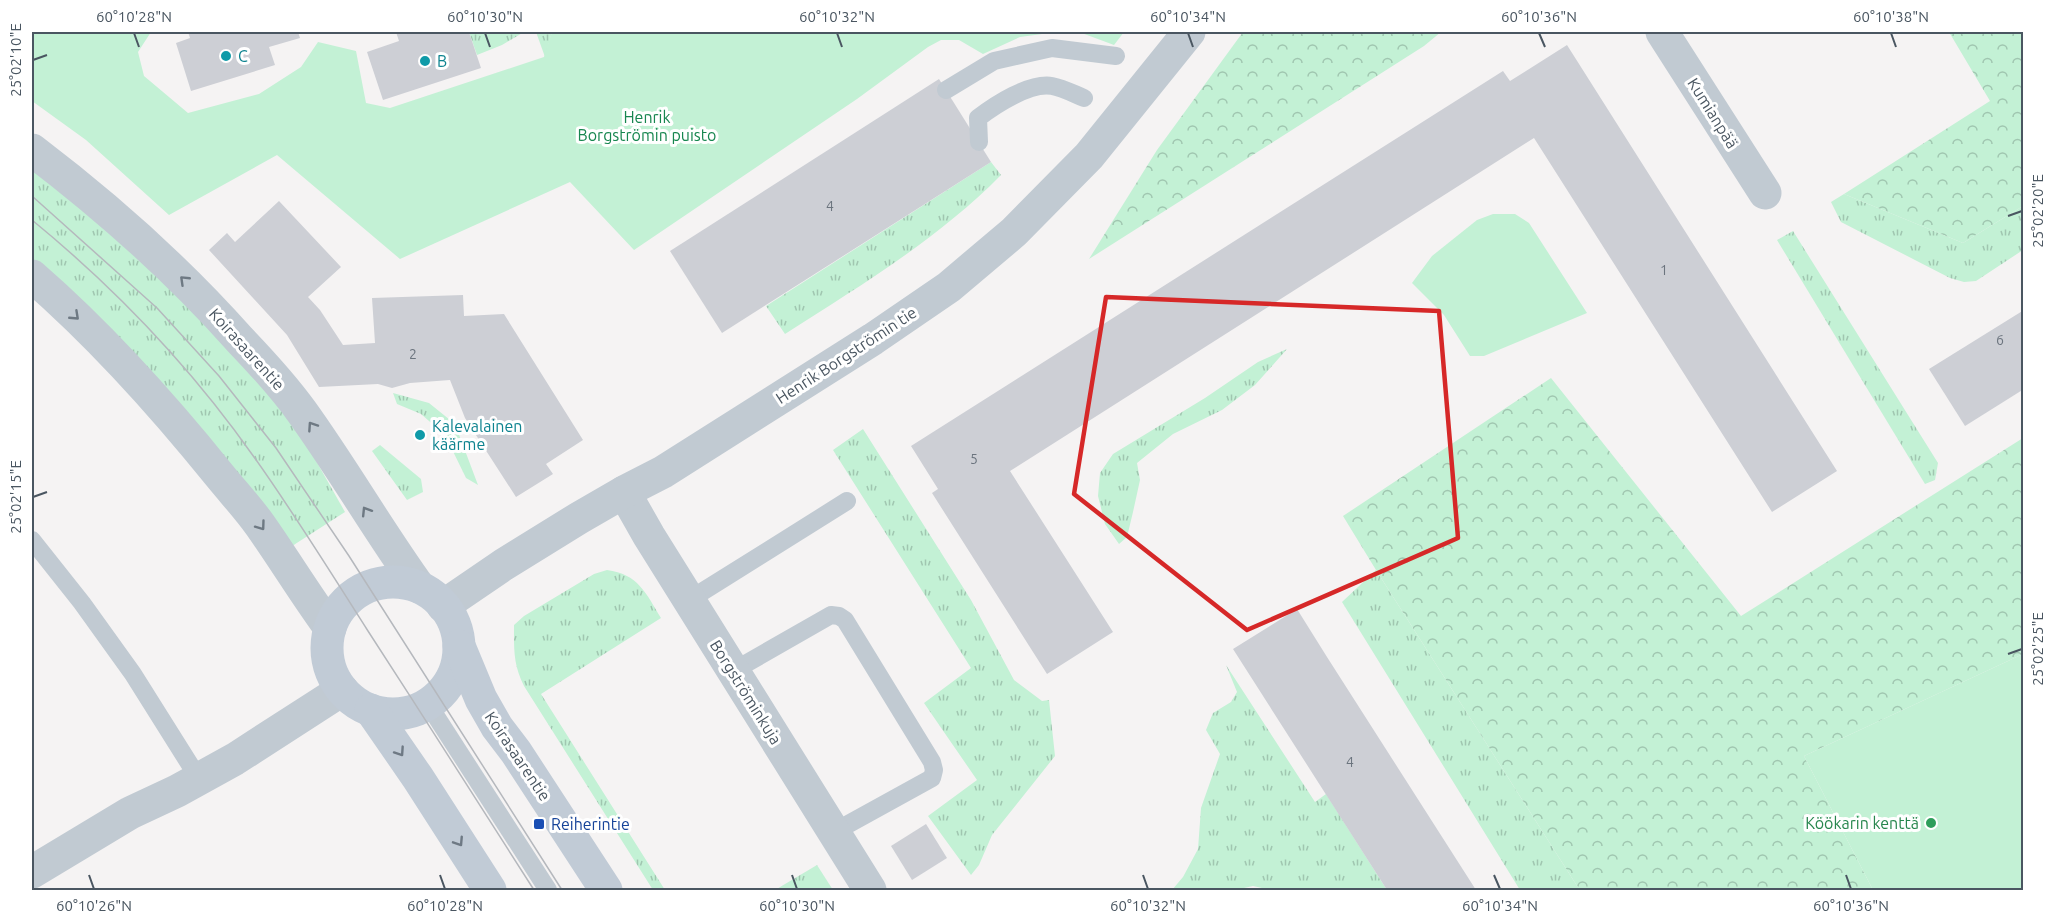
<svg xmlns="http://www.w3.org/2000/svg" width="2055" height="922" viewBox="0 0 2055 922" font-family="Ubuntu,sans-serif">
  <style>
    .grass { fill: url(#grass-tufts) }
    .forest { fill: url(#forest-crowns) }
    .park { fill: #c3f1d5 }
    .building { fill: #cdcfd5 }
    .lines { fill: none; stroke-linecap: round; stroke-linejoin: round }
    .service { stroke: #c1cad2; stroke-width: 18 }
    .minor { stroke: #c1cad2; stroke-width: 33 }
    .tertiary { stroke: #c1cad2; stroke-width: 33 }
    .secondary { stroke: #c1cbd6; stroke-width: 33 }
    .tram { stroke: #b5b8bd; stroke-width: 1.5 }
    .oneway { stroke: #6e7983 }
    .oneway2 { stroke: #6e7984 }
    .marked { fill: none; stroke: #d62828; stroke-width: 4.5; stroke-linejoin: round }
    .ticks { fill: none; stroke: #4a5661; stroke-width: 2 }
    .culture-dot { fill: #0f9aa8; stroke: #fff; stroke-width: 2 }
    .leisure-dot { fill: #2e9e5b; stroke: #fff; stroke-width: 2 }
    .transit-dot { fill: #1a4fb4; stroke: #fff; stroke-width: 2 }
    .labels { text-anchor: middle; stroke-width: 6; stroke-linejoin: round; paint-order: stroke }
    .number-label { font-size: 14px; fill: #6b747e }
    .culture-label { font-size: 16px; fill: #0d838f; stroke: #fff; text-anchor: start }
    .street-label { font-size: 16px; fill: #4a5661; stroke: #fff }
    .park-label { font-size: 16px; fill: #17864f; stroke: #fff }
    .leisure-label { font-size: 16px; fill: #27864d; stroke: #fff; text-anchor: end }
    .transit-label { font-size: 16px; fill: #164399; stroke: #fff; text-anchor: start }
    .neatline { fill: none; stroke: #4a5661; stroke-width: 2 }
    .ticks-label { font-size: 15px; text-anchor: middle; fill: #4a5661 }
  </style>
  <defs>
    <pattern id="grass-tufts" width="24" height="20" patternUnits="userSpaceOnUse" patternTransform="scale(1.5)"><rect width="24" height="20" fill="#c3f1d5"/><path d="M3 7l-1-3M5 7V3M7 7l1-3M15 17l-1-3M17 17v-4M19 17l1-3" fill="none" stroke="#a0c6b0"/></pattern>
    <pattern id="forest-crowns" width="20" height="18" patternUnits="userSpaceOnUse" patternTransform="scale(1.5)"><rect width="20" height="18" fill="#c3f1d5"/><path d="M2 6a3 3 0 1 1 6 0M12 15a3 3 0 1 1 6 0" fill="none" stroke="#a0c6b0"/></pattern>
  </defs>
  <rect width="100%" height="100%" fill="#f5f3f3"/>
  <g class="grass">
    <path d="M469 32H524L502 45 477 55Z"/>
    <path d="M536 32H552L545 57Z"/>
    <path d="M32 160 232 346 306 443 345 512 289 548 32 262Z"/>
    <path d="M991 162 1001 175C938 239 860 286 785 334L766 306Z"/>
    <path d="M1844 194 1963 243 2023 206V250L1976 281 1964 282 1950 278 1841 222 1831 202Z"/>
    <path d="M1793 231 1938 463 1935 480 1925 484 1777 240Z"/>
    <path d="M1287 349 1255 385 1222 410 1173 434 1137 463 1140 480 1133 512 1127 537 1119 544 1105 524 1098 496 1100 473 1113 454 1205 398 1258 362Z"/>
    <path d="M393 393 429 403 455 424 478 485 466 478 445 435 421 414 397 404Z"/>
    <path d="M863 429 971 600 1014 680 1042 701 1049 700 1055 756 992 835 979 865 971 875 928 816 977 780 924 703 971 668 833 450Z"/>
    <path d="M380 445 421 479 423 492 407 500 372 451Z"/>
    <path d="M607 570C638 574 646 593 661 618L541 694 665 890H653L524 686C513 664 514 649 514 625L524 616 594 574Z"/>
    <path d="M1376 570 1579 889 1582 890H1520L1342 602Z"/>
    <path d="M1226 665 1315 802 1326 794 1387 890H1271L1253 886 1235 890H1172L1183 877 1198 849 1201 808 1220 754 1206 730 1213 713 1231 702 1237 692Z"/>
    <path d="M817 865 833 890H775Z"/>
  </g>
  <g class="forest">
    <path d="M1243 32H1441L1424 46 1089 259 1157 150Z"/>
    <path d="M1949 32H2023V206L1963 243 1844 194 1990 101Z"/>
    <path d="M1551 378 1741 616 2023 438V654L1804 756 1873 890H1582L1579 889 1376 570 1343 516Z"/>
  </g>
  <g class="park">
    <path d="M32 32H151L138 52 144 76 188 113 259 94 301 67 318 42 356 51 366 103 390 108 544 57 552 32H1057L1020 37 983 54 959 40H941L928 47 857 99 634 250 570 182 400 259 277 155 169 215 86 140 32 101Z"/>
    <path d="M1079 32H1124L1114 45Z"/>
    <path d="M1493 214H1515L1529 223 1587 313 1484 356H1470L1444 315 1412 283 1432 256 1477 220Z"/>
    <path d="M2023 654V890H1873L1804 756Z"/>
  </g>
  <g class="building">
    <path d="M188 32H298L300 38 269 47 275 65 191 91 176 43 190 38Z"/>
    <path d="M396 32H469L481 68 383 100 367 52 399 41Z"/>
    <path d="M1567 45 1837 471 1772 512 1534 138 1010 471 1113 632 1047 674 932 493 938 489 911 446 1503 71 1510 81Z"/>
    <path d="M939 79 991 162 722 333 670 251Z"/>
    <path d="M279 201 341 267 308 297 320 310 343 345 375 343 372 298 463 295 464 316 504 314 583 440 546 464 553 474 516 497 465 418 450 380 410 383 392 388 378 384 319 387 287 335 209 250 227 233 235 242Z"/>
    <path d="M2024 310V389L1965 426 1929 369Z"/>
    <path d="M1297 609 1327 657 1476 890H1387L1233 649Z"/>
    <path d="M926 824 947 858 912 880 891 846Z"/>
  </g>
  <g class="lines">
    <g class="service">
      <path d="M946 90 994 61 1052 48 1116 56"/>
      <path d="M979 142 978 118C995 105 1030 82 1052 86 1063 88 1074 94 1084 98"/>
      <path d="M32 540 82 603 133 674 199 779"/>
      <path d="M689 600 847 501"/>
      <path d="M733 671 831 615 839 616 845 620 932 762 934 770 932 778 834 832"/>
      <path d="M428 704 548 890"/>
    </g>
    <g class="minor">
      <path d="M1662 32 1765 193"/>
      <path d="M624 492 649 536 870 890"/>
    </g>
    <g class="tertiary">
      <path d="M32 150C107 207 177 269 240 340 262 363 284 387 302 412 343 469 378 530 419 587"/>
      <path d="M32 276C101 336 162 404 220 476 233 492 248 508 260 525 284 559 305 594 330 628"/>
      <path d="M443 606 503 565 579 518 624 492 663 472 873 339 949 287 1014 232 1089 156 1189 32"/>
      <path d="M32 872 130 813 177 791 235 759 342 690"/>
    </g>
    <g class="secondary">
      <circle cx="393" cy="648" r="66"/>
      <path d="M459 646 481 699 497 727 516 752 606 890"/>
      <path d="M371 710 418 778 490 890"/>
    </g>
    <g class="tram">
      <path d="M32 196 157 308 219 376 276 448 349 556 562 890"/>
      <path d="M32 220C115 288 192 369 254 457 294 513 331 573 368 631 424 717 479 804 534 890"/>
    </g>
  </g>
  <defs><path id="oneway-chevron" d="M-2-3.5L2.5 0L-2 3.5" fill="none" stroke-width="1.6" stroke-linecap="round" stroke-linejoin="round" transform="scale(1.5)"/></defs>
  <g class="oneway">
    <use href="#oneway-chevron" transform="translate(184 280) rotate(-136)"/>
    <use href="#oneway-chevron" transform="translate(75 316) rotate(43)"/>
    <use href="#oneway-chevron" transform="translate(312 426) rotate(-124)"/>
    <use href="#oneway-chevron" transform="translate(366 511) rotate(-122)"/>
    <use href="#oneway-chevron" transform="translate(261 526) rotate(54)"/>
  </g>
  <g class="oneway2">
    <use href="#oneway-chevron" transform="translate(400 752) rotate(56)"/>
    <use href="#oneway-chevron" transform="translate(459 842) rotate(57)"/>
  </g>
  <path class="marked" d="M1106 297 1439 311 1458 538 1247 630 1074 494Z"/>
  <path class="ticks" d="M134 33 139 47M485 33 490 47M837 33 842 47M1188 33 1193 47M1539 33 1545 47M1891 33 1896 47M33 60 47 55M2008 216 2022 211M33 497 47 492M2008 654 2022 649M89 875 94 889M440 875 445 889M792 875 797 889M1143 875 1148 889M1494 875 1500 889M1846 875 1851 889"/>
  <g class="culture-dot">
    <circle cx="226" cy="56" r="6"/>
    <circle cx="425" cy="61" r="6"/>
    <circle cx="420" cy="435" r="6"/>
  </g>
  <circle class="leisure-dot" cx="1931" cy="823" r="6"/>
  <rect class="transit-dot" x="533" y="818" width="12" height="12" rx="3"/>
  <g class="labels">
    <g class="number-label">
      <text x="830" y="211">4</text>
      <text x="1664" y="275">1</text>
      <text x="2000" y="345">6</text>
      <text x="413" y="359">2</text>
      <text x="974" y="464">5</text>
      <text x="1350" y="767">4</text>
    </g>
    <g class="culture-label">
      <text x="238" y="62">C</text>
      <text x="437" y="67">B</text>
      <text x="432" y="432">Kalevalainen<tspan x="432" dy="18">käärme</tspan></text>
    </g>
    <g class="street-label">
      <text transform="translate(1713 113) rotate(58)" y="6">Kumianpää</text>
      <text transform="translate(247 349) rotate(48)" y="6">Koirasaarentie</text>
      <text transform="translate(846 355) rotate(-33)" y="6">Henrik Borgströmin tie</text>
      <text transform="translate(746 692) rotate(58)" y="6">Borgströminkuja</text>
      <text transform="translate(518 756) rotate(56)" y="6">Koirasaarentie</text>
    </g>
    <g class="park-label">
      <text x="647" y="123">Henrik<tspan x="647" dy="18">Borgströmin puisto</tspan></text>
    </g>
    <g class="leisure-label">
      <text x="1919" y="829">Köökarin kenttä</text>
    </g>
    <g class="transit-label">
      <text x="551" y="830">Reiherintie</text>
    </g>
  </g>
  <rect width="2055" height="922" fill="none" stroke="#ffffff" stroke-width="66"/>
  <rect x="33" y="33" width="1989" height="856" class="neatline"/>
  <g class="ticks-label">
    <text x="134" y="22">60°10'28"N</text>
    <text x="485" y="22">60°10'30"N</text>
    <text x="837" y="22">60°10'32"N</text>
    <text x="1188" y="22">60°10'34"N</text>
    <text x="1539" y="22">60°10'36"N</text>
    <text x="1891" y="22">60°10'38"N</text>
    <text transform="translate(16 60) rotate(-90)" y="5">25°02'10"E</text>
    <text transform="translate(2038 211) rotate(-90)" y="5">25°02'20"E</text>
    <text transform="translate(16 497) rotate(-90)" y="5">25°02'15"E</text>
    <text transform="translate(2038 649) rotate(-90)" y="5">25°02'25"E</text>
    <text x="94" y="911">60°10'26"N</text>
    <text x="445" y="911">60°10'28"N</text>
    <text x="797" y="911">60°10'30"N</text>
    <text x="1148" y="911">60°10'32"N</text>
    <text x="1500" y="911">60°10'34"N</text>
    <text x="1851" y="911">60°10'36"N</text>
  </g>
</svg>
